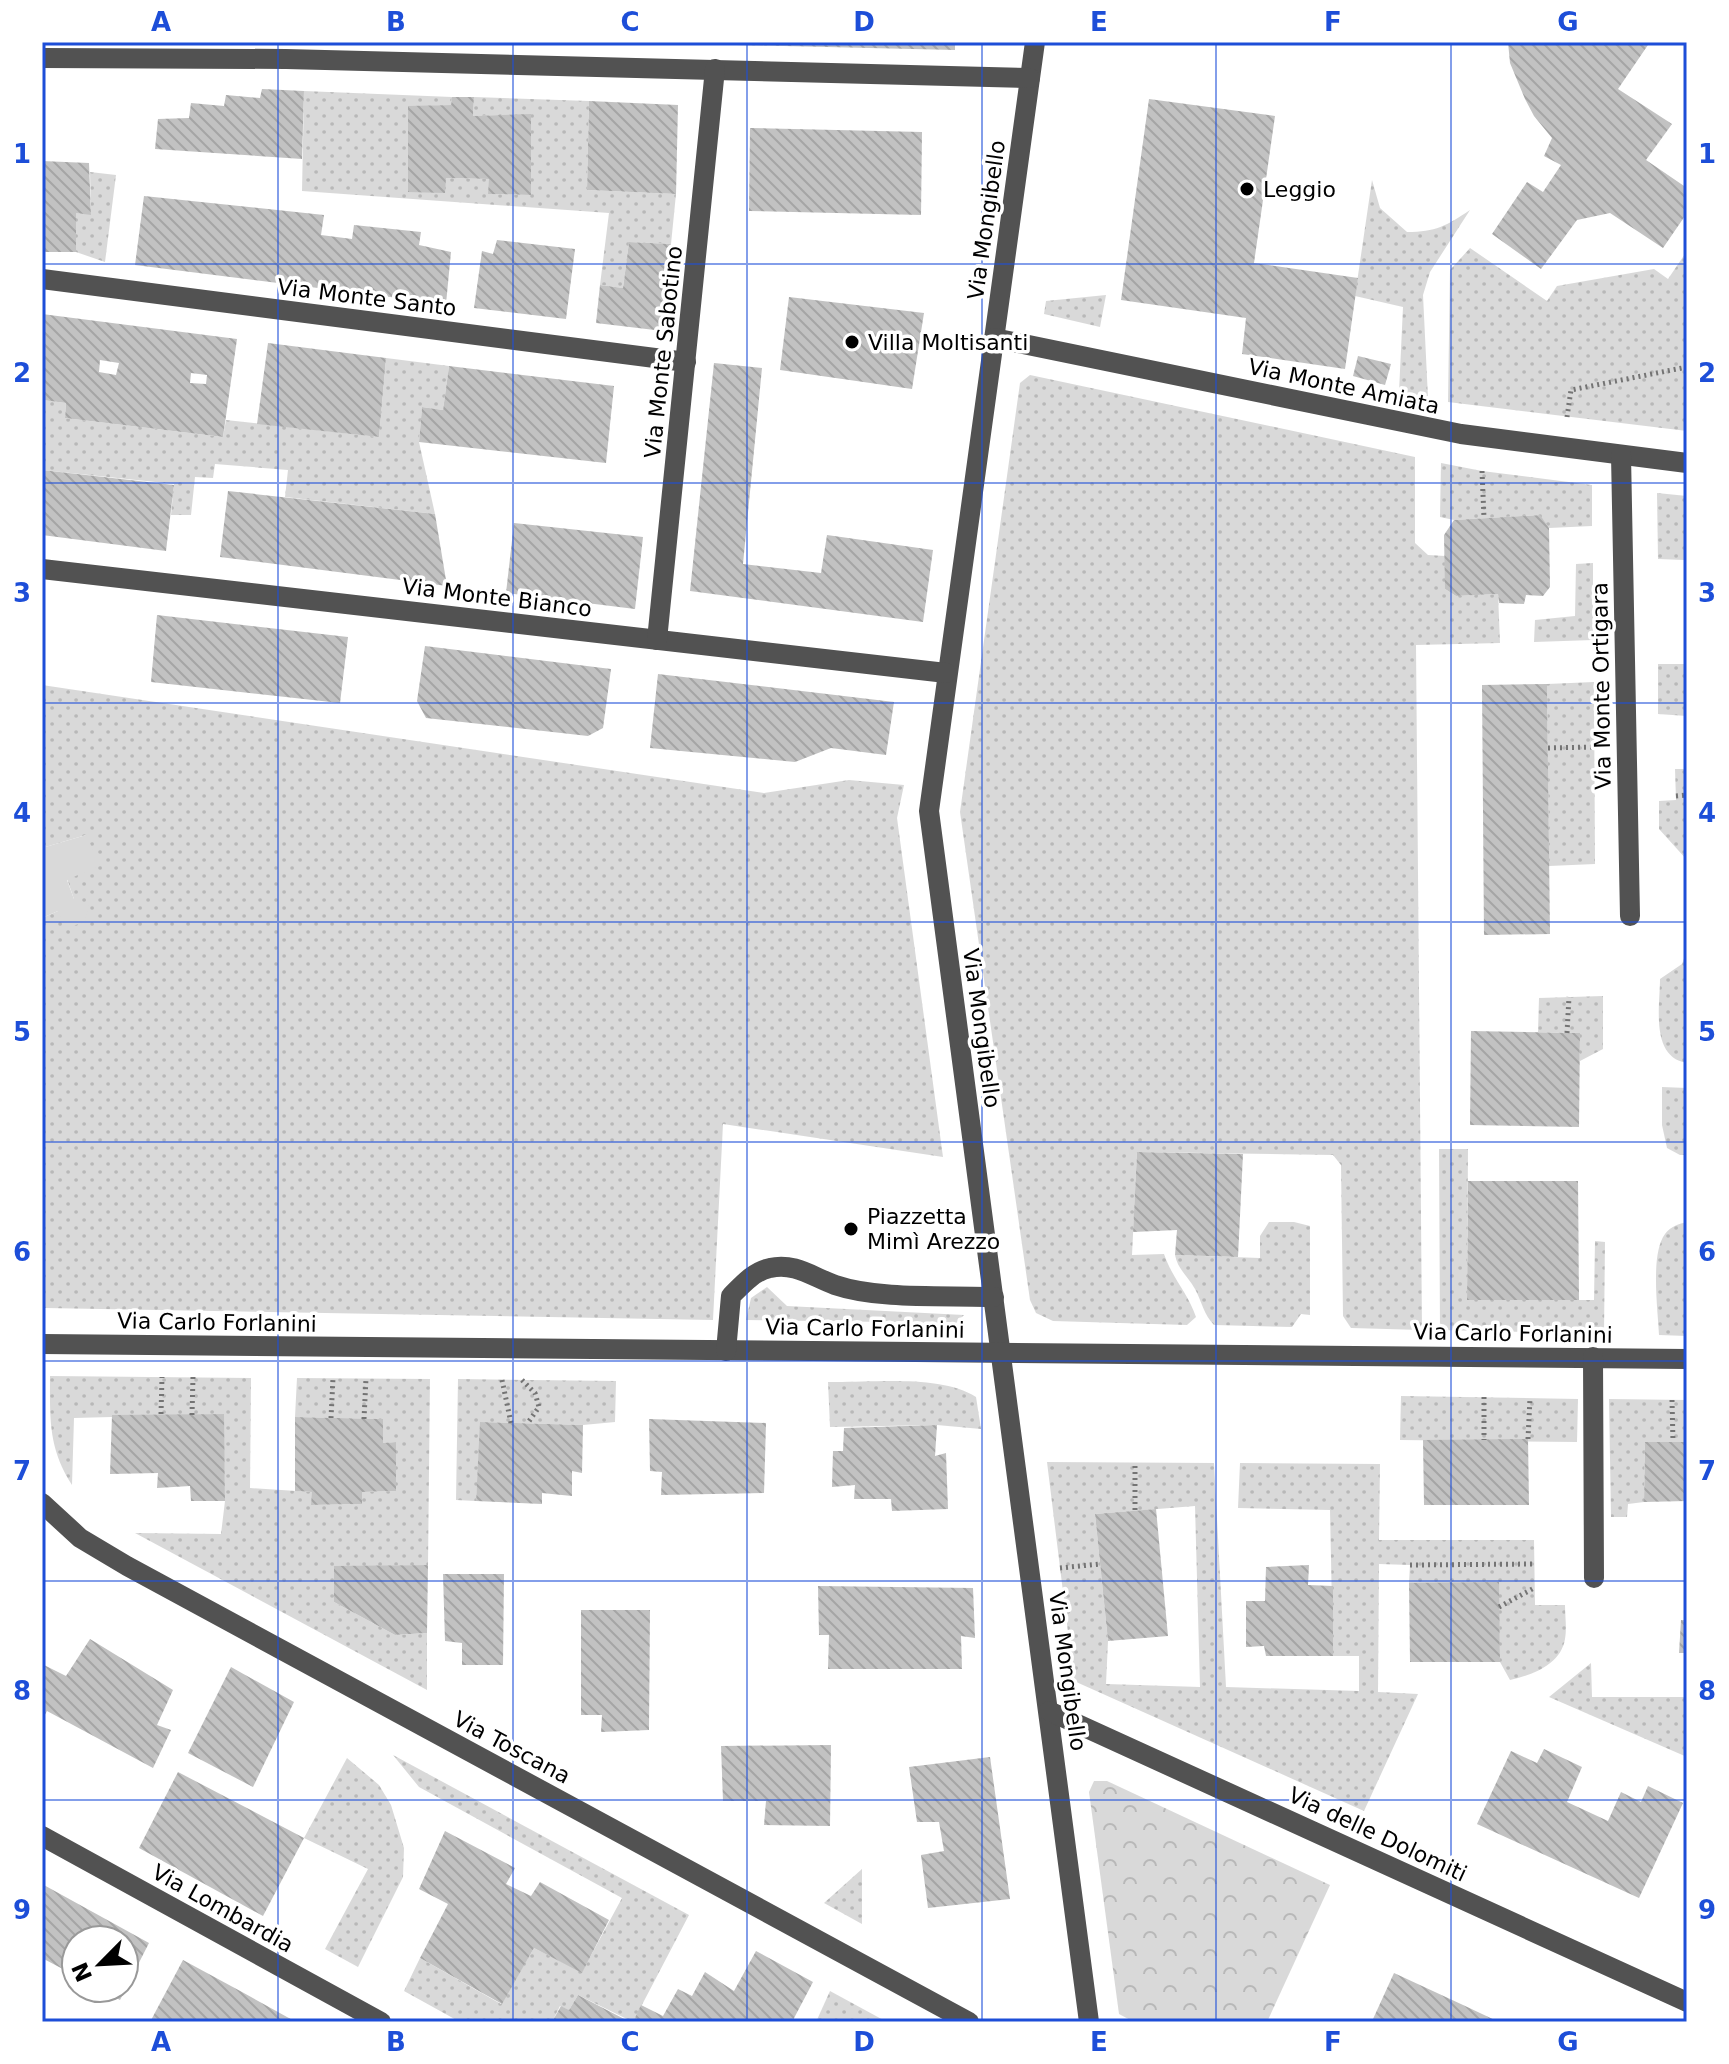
<svg xmlns="http://www.w3.org/2000/svg" width="1729" height="2064" viewBox="0 0 1729 2064" font-family="'DejaVu Sans',sans-serif">
  <style>
    .grass { fill: url(#grass-dots); fill-rule: evenodd }
    .forest { fill: url(#forest-crowns) }
    .pitch { fill: #d9d9d9 }
    .building { fill: url(#building-back-hatch); fill-rule: evenodd }
    .lines { fill: none; stroke-linecap: round; stroke-linejoin: round }
    .path { stroke: #747474; stroke-width: 5; stroke-dasharray: 2 4; stroke-linecap: butt }
    .minor { stroke: #525252; stroke-width: 20 }
    .grid { fill: none; stroke: #1d4ed8; stroke-width: 2; stroke-opacity: 0.55 }
    .poi-dot { fill: #000; stroke: #fff; stroke-width: 3 }
    .labels { text-anchor: middle; stroke-width: 7; stroke-linejoin: round; paint-order: stroke }
    .poi-label { font-size: 22px; fill: #000; stroke: #fff; text-anchor: start }
    .street-label { font-size: 22px; fill: #000; stroke: #fff }
    .neatline { fill: none; stroke: #1d4ed8; stroke-width: 3 }
    .grid-label { font-size: 26px; text-anchor: middle; font-weight: bold; fill: #1d4ed8 }
  </style>
  <defs>
    <pattern id="grass-dots" width="8" height="8" patternUnits="userSpaceOnUse" patternTransform="scale(2)"><rect width="8" height="8" fill="#d9d9d9"/><path d="M2 2h.1M6 6h.1" fill="none" stroke="#b8b8b8" stroke-width="1.8" stroke-linecap="round"/></pattern>
    <pattern id="forest-crowns" width="20" height="18" patternUnits="userSpaceOnUse" patternTransform="scale(2)"><rect width="20" height="18" fill="#d9d9d9"/><path d="M2 6a3 3 0 1 1 6 0M12 15a3 3 0 1 1 6 0" fill="none" stroke="#b8b8b8"/></pattern>
    <pattern id="building-back-hatch" width="6" height="6" patternUnits="userSpaceOnUse" patternTransform="scale(2)"><rect width="6" height="6" fill="#c2c2c2"/><path d="M-1 5l2 2M0 0l6 6M5-1l2 2" fill="none" stroke="#a5a5a5"/></pattern>
  </defs>
  <rect width="100%" height="100%" fill="#fff"/>
  <g class="grass">
    <path d="M304 91 452 97 451 105 408 107V192L446 178 489 179V194L531 195V115L473 116 474 97 589 101 587 190 676 194 671 244 629 242 623 288 600 285 609 213 302 191Z"/>
    <path d="M90 172 116 175 105 262 76 252V213L91 214Z"/>
    <path d="M1372 180 1380 208 1407 232C1436 232 1446 226 1470 210L1430 272 1423 295 1428 398 1399 392 1403 307 1355 296Z"/>
    <path d="M1470 248 1547 301 1557 286 1654 269 1668 279 1687 251V431L1448 402 1450 270Z"/>
    <path d="M1106 295 1100 327 1044 314 1046 301Z"/>
    <path d="M386 358 449 366 443 410 422 407 419 442 435 514 285 497 288 470 215 464 213 478 195 477 191 515H171L174 484 42 470V400L66 403 65 418 223 437 226 420 379 437Z"/>
    <path d="M1030 375 1415 457V543L1428 555 1445 556V589L1456 596 1498 594 1500 643 1416 645 1422 1330 1351 1328 1343 1316 1341 1165 1333 1155 1137 1152 1132 1255 1164 1254C1172 1278 1188 1293 1196 1317L1187 1325 1053 1321 1036 1313 1030 1300 960 812 1020 383Z"/>
    <path d="M1441 463 1482 471 1592 485V526L1549 528 1539 515 1454 520 1440 517Z"/>
    <path d="M1657 493 1687 496 1684 560 1658 559Z"/>
    <path d="M1593 563V640L1534 642 1535 620 1575 616 1576 564Z"/>
    <path d="M1658 664H1687V716L1658 714Z"/>
    <path d="M1594 682 1595 864 1549 866 1547 684Z"/>
    <path d="M42 685 764 793 849 780 904 785 897 818 943 1157 723 1124 713 1320 45 1308V1275H42V918L58 911 74 899 67 879 86 835 42 848Z"/>
    <path d="M1675 769H1687V860L1659 829V801L1676 800Z"/>
    <path d="M1687 950V1063C1650 1057 1660 1006 1660 979L1682 964Z"/>
    <path d="M1603 996V1049L1580 1061V1033L1538 1032 1539 998Z"/>
    <path d="M1662 1087 1687 1088V1155H1680L1667 1148 1662 1125Z"/>
    <path d="M1439 1149H1468L1467 1300H1594L1595 1241 1605 1242 1604 1334 1440 1330Z"/>
    <path d="M1269 1222H1294L1310 1226V1315L1301 1314 1292 1327 1214 1325C1204 1315 1202 1302 1195 1289 1188 1276 1178 1270 1175 1255L1260 1258V1236Z"/>
    <path d="M1687 1222V1336L1659 1335C1658 1310 1650 1254 1665 1234 1671 1226 1679 1224 1687 1222Z"/>
    <path d="M767 1287 787 1306 964 1315 956 1323 746 1320 751 1298Z"/>
    <path d="M50 1376 251 1378 250 1488 312 1492V1505L361 1504 362 1492 396 1491V1442L383 1443V1419L295 1417 297 1378 430 1379 428 1565 334 1567V1602L395 1635 427 1633V1690L135 1533 221 1534 225 1501 223 1414 74 1418 72 1485C48 1448 50 1418 50 1376Z"/>
    <path d="M458 1379 616 1381 615 1422 583 1425 481 1422 476 1501 456 1500Z"/>
    <path d="M828 1382C871 1383 940 1374 976 1397L981 1429 937 1425 830 1427Z"/>
    <path d="M1401 1396 1578 1399 1577 1442 1400 1440Z"/>
    <path d="M1609 1399 1687 1400V1442H1645L1644 1502 1628 1504 1627 1517H1611Z"/>
    <path d="M1047 1462 1214 1463 1226 1687 1359 1691V1656H1333L1330 1510 1238 1508 1240 1463 1380 1464 1379 1540H1534L1535 1605H1565C1565 1616 1567 1628 1565 1639 1561 1664 1533 1675 1510 1680L1500 1662 1498 1583H1409L1410 1565 1379 1564 1378 1692 1418 1694 1364 1811 1074 1681ZM1195 1506 1200 1687 1106 1684 1108 1641 1095 1514Z"/>
    <path d="M1591 1663 1592 1697H1687V1757L1549 1697Z"/>
    <path d="M393 1755 689 1915 633 2022 578 1995 569 2010 560 2006 552 2022H460L404 1991 420 1958 501 2004 534 1948 582 1972 622 1898 419 1787Z"/>
    <path d="M347 1758 379 1785 391 1805 404 1848 403 1877 358 1967 325 1949 368 1869 304 1838Z"/>
    <path d="M862 1869V1924L824 1903Z"/>
    <path d="M830 1991 887 2022H816Z"/>
  </g>
  <path class="forest" d="M1094 1781H1107L1330 1885 1267 2022H1134L1119 2014 1089 1792Z"/>
  <path class="pitch" d="M86 835 100 865 67 880 74 899 89 904 85 922 66 928 58 911 42 918V848Z"/>
  <g class="building">
    <path d="M736 42H955V50L736 45Z"/>
    <path d="M1508 42H1650L1618 89 1672 124 1646 160 1687 188V213L1663 248 1610 213 1577 220 1541 269 1492 234 1527 182 1543 192 1561 165 1544 156 1552 138 1534 116 1525 99 1510 63Z"/>
    <path d="M262 89 304 91 302 159 155 149 158 119 189 118 191 103 224 106 226 95 260 98Z"/>
    <path d="M452 97H474L473 116 531 114V195L488 194 489 179 446 178 445 193 408 192V106L451 105Z"/>
    <path d="M1149 99 1275 116 1254 263 1358 278 1345 369 1242 354 1246 318 1121 300Z"/>
    <path d="M589 101 678 105 676 194 587 190Z"/>
    <path d="M750 128 922 132 921 215 749 211Z"/>
    <path d="M42 161 89 163 91 215 76 213V252H42Z"/>
    <path d="M144 196 324 215 321 235 352 239 354 225 421 232 419 245 451 252 446 304 135 265Z"/>
    <path d="M497 240 575 249 566 319 474 308 482 251 493 254Z"/>
    <path d="M629 242 671 244 663 331 596 323 600 285 623 288Z"/>
    <path d="M789 297 924 313 912 389 780 370Z"/>
    <path d="M42 314 237 339 223 437 65 418 66 403 42 400ZM100 360 119 363 116 375 99 372ZM191 373 207 375 206 384 190 383Z"/>
    <path d="M268 343 386 358 379 437 257 424Z"/>
    <path d="M1358 356 1391 364 1385 385 1353 376Z"/>
    <path d="M714 363 762 368 743 564 821 573 827 535 933 550 923 622 690 591Z"/>
    <path d="M449 366 614 386 606 463 419 442 422 407 443 410Z"/>
    <path d="M42 470 174 485 166 551 42 535Z"/>
    <path d="M228 491 435 514 447 586 220 557Z"/>
    <path d="M1540 515 1549 528 1550 587 1543 596 1526 595 1524 604 1499 603 1498 594 1456 596 1445 589 1444 535 1454 520Z"/>
    <path d="M514 523 643 537 635 609 506 593Z"/>
    <path d="M157 615 348 637 340 703 151 682Z"/>
    <path d="M425 646 611 669 603 728 588 736 426 718 417 701Z"/>
    <path d="M658 674 894 702 886 755 831 748 795 762 650 748Z"/>
    <path d="M1547 684 1550 934 1484 935 1482 685Z"/>
    <path d="M1471 1031 1580 1033 1579 1127 1470 1125Z"/>
    <path d="M1137 1152 1243 1154 1238 1257 1175 1255 1177 1230 1133 1232Z"/>
    <path d="M1468 1181H1578L1579 1300H1467Z"/>
    <path d="M224 1414 225 1501H191L190 1486 157 1488 158 1473 110 1474 112 1415Z"/>
    <path d="M295 1417 383 1419V1443L396 1442V1491L362 1492V1504L311 1505 312 1492 295 1491Z"/>
    <path d="M649 1419 766 1423 764 1493 661 1495 662 1472 650 1471Z"/>
    <path d="M480 1422 583 1425 582 1473 572 1471V1496L542 1493V1504L476 1501Z"/>
    <path d="M937 1425 935 1456 946 1453 948 1509 892 1511 891 1499H854L855 1485 832 1487 833 1451H843L844 1428Z"/>
    <path d="M1528 1439 1529 1505H1424L1423 1440Z"/>
    <path d="M1645 1442H1687V1501L1644 1502Z"/>
    <path d="M1156 1509 1168 1636 1108 1641 1095 1514Z"/>
    <path d="M428 1565 427 1633 395 1635 334 1602V1566Z"/>
    <path d="M1309 1565 1308 1585 1333 1586V1656H1266L1264 1646 1246 1647V1601H1265L1266 1567Z"/>
    <path d="M443 1574H504L503 1665H462V1643L445 1641Z"/>
    <path d="M1499 1582 1500 1662H1410L1409 1583Z"/>
    <path d="M818 1586 973 1588 975 1638 961 1636 962 1669H828L829 1635H819Z"/>
    <path d="M581 1610H650L649 1730 601 1732 602 1715H581Z"/>
    <path d="M1681 1620H1687V1653H1679Z"/>
    <path d="M90 1639 173 1690 157 1725 171 1730 153 1768 47 1711 42 1720V1664L66 1676Z"/>
    <path d="M231 1667 294 1702 253 1787 188 1753Z"/>
    <path d="M831 1745 830 1826 764 1825 766 1801H723L721 1746Z"/>
    <path d="M1544 1749 1582 1767 1567 1802 1608 1821 1621 1792 1641 1802 1648 1786 1683 1803 1639 1898 1477 1824 1511 1751 1537 1763Z"/>
    <path d="M990 1757 1010 1899 928 1908 921 1855 944 1851 939 1822H917L909 1767Z"/>
    <path d="M178 1772 304 1838 263 1916 139 1848Z"/>
    <path d="M445 1831 515 1868 506 1884 531 1896 540 1882 609 1920 582 1973 534 1948 502 2004 420 1958 448 1904 419 1889Z"/>
    <path d="M42 1884 149 1943 120 2000 98 1988H124V1940H76V1976L42 1958Z"/>
    <path d="M756 1951 813 1982 792 2022H633L641 2005 663 2016 678 1989 692 1996 705 1972 734 1991Z"/>
    <path d="M183 1960 242 1992 296 2022H150Z"/>
    <path d="M1394 1973 1463 2005 1499 2022H1380L1373 2019Z"/>
    <path d="M578 1995 630 2022H552L561 2006 569 2010Z"/>
  </g>
  <g class="lines">
    <g class="path">
      <path d="M1567 417 1571 390 1687 367"/>
      <path d="M1482 471 1484 518"/>
      <path d="M1548 748 1595 747"/>
      <path d="M1676 796 1687 795"/>
      <path d="M1567 1033 1569 997"/>
      <path d="M502 1380 511 1423"/>
      <path d="M522 1380 535 1393 539 1407 527 1424"/>
      <path d="M1484 1397V1440"/>
      <path d="M1672 1400 1673 1442"/>
      <path d="M161 1414 162 1377"/>
      <path d="M192 1415 193 1377"/>
      <path d="M331 1418 333 1378"/>
      <path d="M364 1419 366 1378"/>
      <path d="M1528 1439 1530 1398"/>
      <path d="M1135 1510V1463"/>
      <path d="M1410 1565 1534 1564"/>
      <path d="M1060 1568 1100 1564"/>
      <path d="M1499 1607 1534 1588"/>
    </g>
    <g class="minor">
      <path d="M1035 42 929 811 1089 2022"/>
      <path d="M42 58 286 59 1030 78"/>
      <path d="M42 279 686 362"/>
      <path d="M994 338 1461 434 1687 463"/>
      <path d="M1621 455 1630 916"/>
      <path d="M42 569 946 673"/>
      <path d="M657 640 715 69"/>
      <path d="M42 1344 1687 1359"/>
      <path d="M726 1351 731 1296C742 1285 754 1271 770 1268 794 1262 813 1277 835 1285 879 1300 946 1295 994 1297"/>
      <path d="M1593 1357 1594 1578"/>
      <path d="M42 1503 80 1538 127 1566 969 2022"/>
      <path d="M1049 1711 1687 2002"/>
      <path d="M42 1836 381 2022"/>
    </g>
  </g>
  <path class="grid" d="M278 42V2022M513 42V2022M747 42V2022M982 42V2022M1216 42V2022M1451 42V2022M42 264H1687M42 483H1687M42 703H1687M42 922H1687M42 1142H1687M42 1361H1687M42 1581H1687M42 1800H1687"/>
  <g class="poi-dot">
    <circle cx="1247" cy="189" r="8"/>
    <circle cx="852" cy="342" r="8"/>
    <circle cx="851" cy="1229" r="8"/>
  </g>
  <g class="labels">
    <g class="poi-label">
      <text x="1263" y="197">Leggio</text>
      <text x="868" y="350">Villa Moltisanti</text>
      <text x="867" y="1224">Piazzetta<tspan x="867" dy="25">Mimì Arezzo</tspan></text>
    </g>
    <g class="street-label">
      <text transform="translate(986 220) rotate(-82)" y="8">Via Mongibello</text>
      <text transform="translate(367 297) rotate(7)" y="8">Via Monte Santo</text>
      <text transform="translate(663 352) rotate(-84)" y="8">Via Monte Sabotino</text>
      <text transform="translate(1344 386) rotate(12)" y="8">Via Monte Amiata</text>
      <text transform="translate(497 597) rotate(7)" y="8">Via Monte Bianco</text>
      <text transform="translate(1601 686) rotate(-91)" y="8">Via Monte Ortigara</text>
      <text transform="translate(982 1028) rotate(82)" y="8">Via Mongibello</text>
      <text transform="translate(217 1322) rotate(1)" y="8">Via Carlo Forlanini</text>
      <text transform="translate(865 1328) rotate(1)" y="8">Via Carlo Forlanini</text>
      <text transform="translate(1513 1333) rotate(1)" y="8">Via Carlo Forlanini</text>
      <text transform="translate(1068 1671) rotate(82)" y="8">Via Mongibello</text>
      <text transform="translate(512 1747) rotate(28)" y="8">Via Toscana</text>
      <text transform="translate(1378 1834) rotate(25)" y="8">Via delle Dolomiti</text>
      <text transform="translate(223 1908) rotate(29)" y="8">Via Lombardia</text>
    </g>
  </g>
  <rect width="1729" height="2064" fill="none" stroke="#ffffff" stroke-width="88"/>
  <g transform="translate(100 1964) rotate(246)"><circle r="38" fill="#ffffff" stroke="#999999" stroke-width="2"/>
  <path d="M0-6L14 30L0 20L-14 30Z" fill="#000000"/>
  <text y="-12" font-size="22" font-weight="bold" text-anchor="middle" fill="#000000">N</text>
  </g>
  <rect x="44" y="44" width="1641" height="1976" class="neatline"/>
  <g class="grid-label">
    <text x="161" y="31">A</text>
    <text x="396" y="31">B</text>
    <text x="630" y="31">C</text>
    <text x="864" y="31">D</text>
    <text x="1099" y="31">E</text>
    <text x="1333" y="31">F</text>
    <text x="1568" y="31">G</text>
    <text x="22" y="163">1</text>
    <text x="1707" y="163">1</text>
    <text x="22" y="382">2</text>
    <text x="1707" y="382">2</text>
    <text x="22" y="602">3</text>
    <text x="1707" y="602">3</text>
    <text x="22" y="822">4</text>
    <text x="1707" y="822">4</text>
    <text x="22" y="1041">5</text>
    <text x="1707" y="1041">5</text>
    <text x="22" y="1261">6</text>
    <text x="1707" y="1261">6</text>
    <text x="22" y="1480">7</text>
    <text x="1707" y="1480">7</text>
    <text x="22" y="1700">8</text>
    <text x="1707" y="1700">8</text>
    <text x="22" y="1919">9</text>
    <text x="1707" y="1919">9</text>
    <text x="161" y="2051">A</text>
    <text x="396" y="2051">B</text>
    <text x="630" y="2051">C</text>
    <text x="864" y="2051">D</text>
    <text x="1099" y="2051">E</text>
    <text x="1333" y="2051">F</text>
    <text x="1568" y="2051">G</text>
  </g>
</svg>
